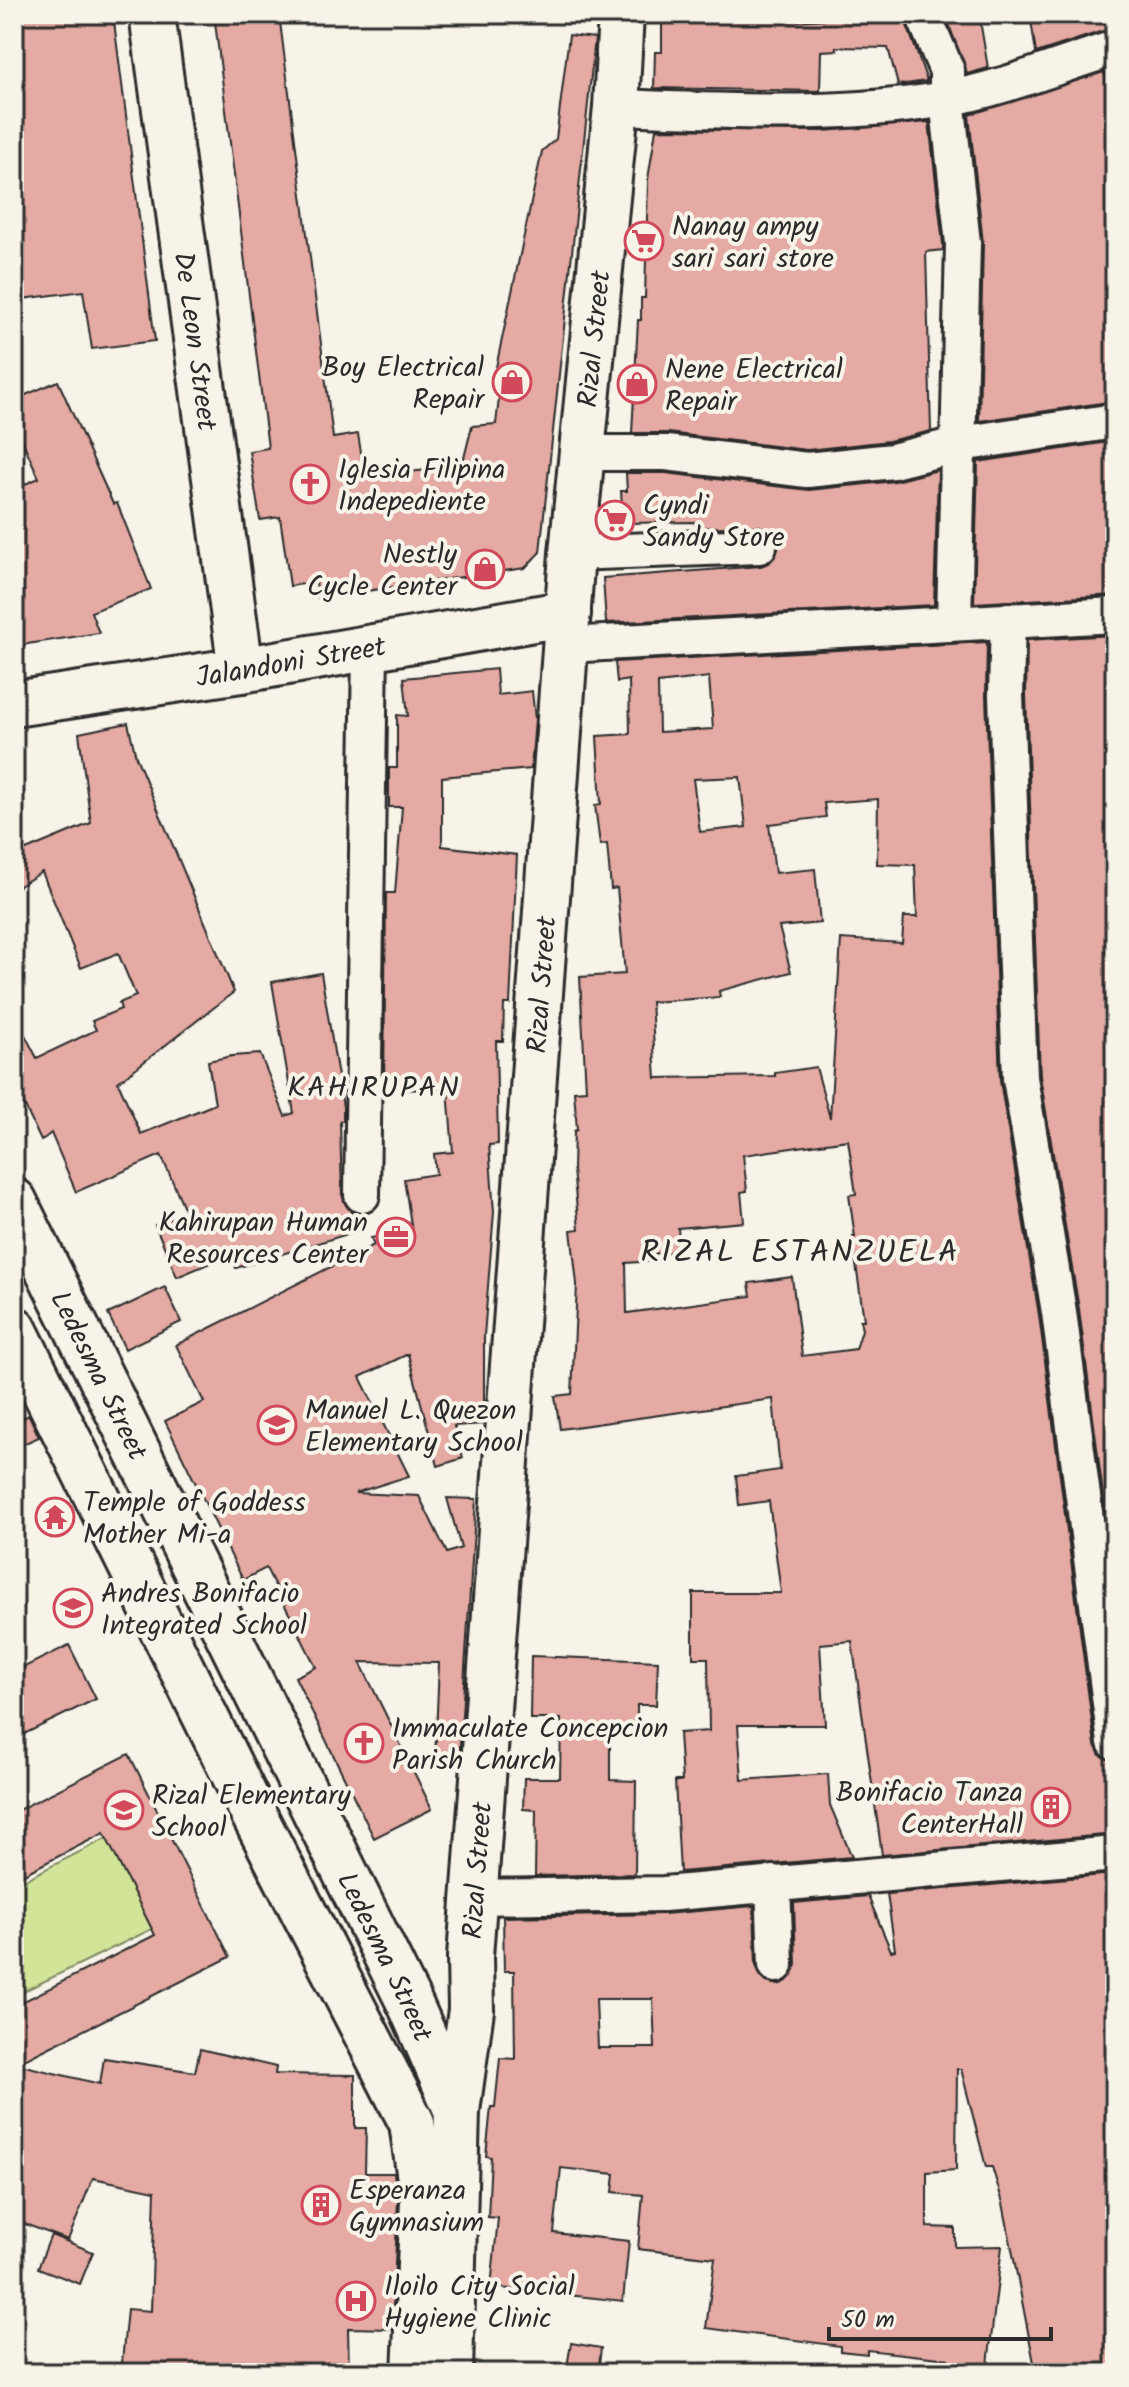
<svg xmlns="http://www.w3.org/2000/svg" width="1129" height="2387" viewBox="0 0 1129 2387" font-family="Kalam,sans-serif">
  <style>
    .green { fill: #d1e498; stroke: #7e8862; stroke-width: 2 }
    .building { fill: #e4aaa3; stroke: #2b2b2b; stroke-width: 2; fill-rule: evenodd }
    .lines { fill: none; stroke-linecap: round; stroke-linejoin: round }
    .street-casing { stroke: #2b2b2b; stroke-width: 40 }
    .secondary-casing { stroke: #2b2b2b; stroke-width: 50 }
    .street { stroke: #f7f3e8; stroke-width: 34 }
    .secondary { stroke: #f7f3e8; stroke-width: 44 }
    .labels { text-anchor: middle; stroke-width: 8; stroke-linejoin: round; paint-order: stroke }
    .poi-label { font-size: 28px; fill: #2b2b2b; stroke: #f7f3e8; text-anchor: start }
    .street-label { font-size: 28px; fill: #2b2b2b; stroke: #f7f3e8 }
    .neighbourhood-label { font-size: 30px; letter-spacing: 2px; fill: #2b2b2b; stroke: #f7f3e8 }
    .quarter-label { font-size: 32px; letter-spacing: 2px; fill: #2b2b2b; stroke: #f7f3e8 }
  </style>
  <rect width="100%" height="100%" fill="#f7f3e8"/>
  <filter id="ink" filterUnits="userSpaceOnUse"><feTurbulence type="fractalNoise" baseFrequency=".0125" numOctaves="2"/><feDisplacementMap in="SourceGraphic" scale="16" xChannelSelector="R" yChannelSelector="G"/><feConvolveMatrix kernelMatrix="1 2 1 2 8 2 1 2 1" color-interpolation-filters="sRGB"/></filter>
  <g filter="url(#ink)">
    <path class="green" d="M107 1838 152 1929 14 1996V1885Z"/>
    <g class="building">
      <path d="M14 14H113L155 341 92 349 83 291 14 300Z"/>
      <path d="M214 14H279L333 438 358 434 365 477 462 466 472 426 496 424 502 373 495 372 542 151 556 139 569 35 595 38 540 552 525 568 318 598 316 582 290 586 280 517 260 520 249 451 268 448Z"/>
      <path d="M662 14H782V22L903 14 927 81 898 85 888 48 836 47 837 50 821 51 820 91 654 88 655 52H662Z"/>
      <path d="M945 14H979L988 68 967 74Z"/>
      <path d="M1030 14H1103L1106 30 1036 53Z"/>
      <path d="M1104 72 1115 117V180H1110L1115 214V401L979 421 983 243 969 115Z"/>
      <path d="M929 122 943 244V250L926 252 931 431 889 441 807 450 668 433H632L638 320H641V298H645L648 179 656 129 823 131Z"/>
      <path d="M58 381 113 504 117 503 151 589 91 612 99 633 14 646V489L39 478 14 422V400Z"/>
      <path d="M1115 441V595L974 603 978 462Z"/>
      <path d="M938 470 934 605 606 623 603 578 761 566 770 562 779 546 775 535 759 526 696 528 695 522 623 523 621 491H627L626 473H665L809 490 895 481Z"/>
      <path d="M1115 635V1587L1079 1309 1040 1076 1026 695 1027 640Z"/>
      <path d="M987 642 986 696 1000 1081 1039 1315 1095 1745 1100 1755 1115 1762V1834L882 1855 852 1641 820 1644 825 1725H738L742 1780 828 1774 830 1805 852 1857 680 1872 675 1781H682L679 1733 709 1731 708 1658H693V1593H781L769 1501 739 1505 736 1476 780 1470 773 1399 560 1429 555 1396 572 1394 577 1284 571 1230 579 1229 573 1170 574 1131 577 1130 574 1091 586 1090 580 977 625 974 617 888 611 889 607 844 600 845 595 805 601 804 597 736 630 734 629 680 617 682 615 662ZM709 677 713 729 659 732 658 683ZM740 777 746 827 700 832 693 779ZM878 799 877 864 915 865 917 917H904L902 943 841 939 830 1118 816 1067 775 1073V1076L656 1078 651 1002 720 997 719 991 791 972 779 927 820 923 815 869 775 873 769 824 826 817 824 803ZM848 1140 856 1194 849 1195 855 1237H852L864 1320H860L862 1330 856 1349 802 1356 792 1277 749 1283 751 1296 627 1313 626 1263 653 1261V1254L680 1251 678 1228 744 1222 741 1192 747 1191 743 1155Z"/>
      <path d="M496 669 498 695 532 691 535 719 531 769 442 777V846L517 855 510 1004H504L503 1041H496L498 1144 489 1145 494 1212 484 1336V1424L454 1426 463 1458 438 1466 408 1354 360 1377 409 1476 355 1493 419 1496 447 1553 461 1548 447 1498 476 1499 459 1761 435 1760 439 1663 360 1662 432 1809 374 1838 295 1677 316 1667 266 1568 243 1580 165 1421 204 1402 176 1345 374 1245 371 1238 412 1231 404 1179 436 1174 434 1154 453 1152 448 1090 384 1089 386 893H395L402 807H389V768H397V715L408 716 404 678Z"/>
      <path d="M128 723 136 757 234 992 118 1082 141 1134 215 1104 208 1061 232 1056 260 1054 285 1116 294 1113 272 982 321 973 343 1107V1121H340L342 1195 351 1212 354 1232 236 1268 232 1254 177 1277 155 1225 186 1212 161 1155 76 1192 51 1133 41 1141 14 1083V1014L37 1058 96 1030 92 1021 121 1009 119 1003 136 996 118 953 81 968 42 872 14 889V855L91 823 79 733Z"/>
      <path d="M165 1287 181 1322 125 1349 108 1314Z"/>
      <path d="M29 1415 39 1437 14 1448V1422Z"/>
      <path d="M69 1645 96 1699 14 1739V1672Z"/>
      <path d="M531 1656 658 1661 656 1705H637V1727L610 1726V1780L636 1781 635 1874 535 1876 536 1810 523 1809 524 1778H560L561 1719H530Z"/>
      <path d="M129 1754 230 1957 16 2064 100 2084 104 2058 195 2072 200 2049 276 2067 275 2074 355 2075V2128H366L365 2173H394L398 2201 392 2329 348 2328 349 2373H121L127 2309 151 2311 155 2191 93 2178 68 2240 14 2220V2006L155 1935 104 1833 14 1879V1812Z"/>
      <path d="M1115 1874V1922L1106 1923 1115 1978V2373H1097L1095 2364 1036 2373 1003 2203 992 2167H986L961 2069H957L956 2170 927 2172V2227L955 2228V2247L1002 2246 987 2373H946L948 2359 867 2350V2354L840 2351V2346L706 2328 715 2258 638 2249 643 2195 613 2192 615 2174 561 2168 554 2233 629 2241 623 2301 491 2287 498 2218 488 2217 491 2157 486 2156 491 2107H495L500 2058 515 2059 514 1971H504L503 1917 664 1914 754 1906 756 1966 766 1982 778 1985 787 1981 796 1965 794 1903 868 1896 891 1951 895 1950 887 1894ZM596 1999H653L655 2048H598Z"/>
      <path d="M51 2235 93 2252 80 2284 38 2268Z"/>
      <path d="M571 2343 601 2348 598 2373H566Z"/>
    </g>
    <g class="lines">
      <g class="street-casing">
        <g id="street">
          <path d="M923 14 947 71V99L963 243 954 623"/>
          <path d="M616 107C725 111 837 118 945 99 1002 89 1060 65 1115 48"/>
          <path d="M581 453H666L807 470 893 461 960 444 1115 421"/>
          <path d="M572 553 759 546"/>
          <path d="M1008 620 1006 695 1020 1078 1059 1312 1115 1742"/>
          <path d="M567 645 1115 615"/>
          <path d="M362 1195 370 647"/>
          <path d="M773 1883 776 1965"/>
          <path d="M477 1897 664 1894 1115 1854"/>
        </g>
      </g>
      <g class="secondary-casing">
        <g id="secondary">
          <path id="s1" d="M152 14 241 670"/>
          <path id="s2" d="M14 704 241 670 568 613"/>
          <path id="s3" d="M14 1201 411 2006 456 2109"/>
          <path d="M14 1329 253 1813 412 2123 423 2200 415 2373"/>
          <path id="s4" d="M450 2373 457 2111 471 2010 470 1957 572 553 616 107 621 14"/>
        </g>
      </g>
      <use href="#street" class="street"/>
      <use href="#secondary" class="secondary"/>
    </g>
  </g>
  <defs>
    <g id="supermarket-ring" transform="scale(2)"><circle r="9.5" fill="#f7f3e8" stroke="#d1495b" stroke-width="1.5"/><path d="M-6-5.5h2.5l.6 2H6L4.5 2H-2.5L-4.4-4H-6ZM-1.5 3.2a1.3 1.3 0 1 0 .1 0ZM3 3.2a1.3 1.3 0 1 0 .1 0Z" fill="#d1495b"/></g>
    <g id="shop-ring" transform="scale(2)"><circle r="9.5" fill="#f7f3e8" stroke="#d1495b" stroke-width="1.5"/><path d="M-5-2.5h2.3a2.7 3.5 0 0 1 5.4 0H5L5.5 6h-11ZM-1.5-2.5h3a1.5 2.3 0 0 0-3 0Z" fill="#d1495b"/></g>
    <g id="church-ring" transform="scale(2)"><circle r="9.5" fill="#f7f3e8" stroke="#d1495b" stroke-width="1.5"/><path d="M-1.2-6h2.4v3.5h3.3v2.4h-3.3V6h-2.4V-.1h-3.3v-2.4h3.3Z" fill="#d1495b"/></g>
    <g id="office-ring" transform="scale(2)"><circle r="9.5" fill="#f7f3e8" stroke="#d1495b" stroke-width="1.5"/><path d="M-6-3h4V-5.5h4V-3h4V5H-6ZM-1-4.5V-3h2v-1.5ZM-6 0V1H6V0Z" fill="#d1495b"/></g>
    <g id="school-ring" transform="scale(2)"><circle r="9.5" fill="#f7f3e8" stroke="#d1495b" stroke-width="1.5"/><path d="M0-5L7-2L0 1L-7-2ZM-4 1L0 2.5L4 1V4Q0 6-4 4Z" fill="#d1495b"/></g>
    <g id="temple-ring" transform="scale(2)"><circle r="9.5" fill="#f7f3e8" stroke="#d1495b" stroke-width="1.5"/><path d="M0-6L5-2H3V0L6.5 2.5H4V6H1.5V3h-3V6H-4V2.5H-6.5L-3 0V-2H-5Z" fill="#d1495b"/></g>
    <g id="building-ring" transform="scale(2)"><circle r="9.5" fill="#f7f3e8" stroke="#d1495b" stroke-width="1.5"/><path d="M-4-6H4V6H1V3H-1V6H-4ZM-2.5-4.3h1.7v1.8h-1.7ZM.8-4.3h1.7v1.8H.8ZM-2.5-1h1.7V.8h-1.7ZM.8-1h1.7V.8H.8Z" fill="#d1495b"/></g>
    <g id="hospital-ring" transform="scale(2)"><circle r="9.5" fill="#f7f3e8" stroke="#d1495b" stroke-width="1.5"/><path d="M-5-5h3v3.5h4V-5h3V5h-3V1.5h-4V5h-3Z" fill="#d1495b"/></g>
  </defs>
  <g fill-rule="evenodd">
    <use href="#supermarket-ring" x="644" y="241"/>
    <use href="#shop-ring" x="512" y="382"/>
    <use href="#shop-ring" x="637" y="384"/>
    <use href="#church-ring" x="310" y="484"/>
    <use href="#supermarket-ring" x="615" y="520"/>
    <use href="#shop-ring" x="485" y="569"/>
    <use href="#office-ring" x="396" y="1237"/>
    <use href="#school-ring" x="277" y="1425"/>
    <use href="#temple-ring" x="55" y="1517"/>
    <use href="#school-ring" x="73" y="1608"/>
    <use href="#church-ring" x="364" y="1743"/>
    <use href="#building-ring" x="1051" y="1807"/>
    <use href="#school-ring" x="124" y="1810"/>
    <use href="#building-ring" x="321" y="2205"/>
    <use href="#hospital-ring" x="356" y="2301"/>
  </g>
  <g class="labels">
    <g class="poi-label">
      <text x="672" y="235">Nanay ampy<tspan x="672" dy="32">sari sari store</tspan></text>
      <text x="484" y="376" text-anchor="end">Boy Electrical<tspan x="484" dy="32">Repair</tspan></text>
      <text x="665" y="378">Nene Electrical<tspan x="665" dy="32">Repair</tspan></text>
      <text x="338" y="478">Iglesia Filipina<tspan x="338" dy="32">Indepediente</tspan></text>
      <text x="643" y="514">Cyndi<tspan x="643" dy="32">Sandy Store</tspan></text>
      <text x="457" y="563" text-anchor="end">Nestly<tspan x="457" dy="32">Cycle Center</tspan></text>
      <text x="368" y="1231" text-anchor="end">Kahirupan Human<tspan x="368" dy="32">Resources Center</tspan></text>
      <text x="305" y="1419">Manuel L. Quezon<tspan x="305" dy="32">Elementary School</tspan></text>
      <text x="83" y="1511">Temple of Goddess<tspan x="83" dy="32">Mother Mi-a</tspan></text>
      <text x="101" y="1602">Andres Bonifacio<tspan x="101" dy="32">Integrated School</tspan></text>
      <text x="392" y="1737">Immaculate Concepcion<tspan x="392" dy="32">Parish Church</tspan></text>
      <text x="1023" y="1801" text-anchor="end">Bonifacio Tanza<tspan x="1023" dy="32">CenterHall</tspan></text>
      <text x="152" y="1804">Rizal Elementary<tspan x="152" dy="32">School</tspan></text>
      <text x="349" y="2199">Esperanza<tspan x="349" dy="32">Gymnasium</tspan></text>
      <text x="384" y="2295">Iloilo City Social<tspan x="384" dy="32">Hygiene Clinic</tspan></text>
    </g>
    <g class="street-label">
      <text dy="10" stroke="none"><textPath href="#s4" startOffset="2040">Rizal Street</textPath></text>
      <text dy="10" stroke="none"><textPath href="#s1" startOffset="330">De Leon Street</textPath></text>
      <text dy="10" stroke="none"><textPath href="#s2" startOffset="280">Jalandoni Street</textPath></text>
      <text dy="10" stroke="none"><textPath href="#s4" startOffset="1392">Rizal Street</textPath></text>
      <text dy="10" stroke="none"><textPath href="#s3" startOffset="194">Ledesma Street</textPath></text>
      <text dy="10" stroke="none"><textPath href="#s4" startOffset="504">Rizal Street</textPath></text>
      <text dy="10" stroke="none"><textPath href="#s3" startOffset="842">Ledesma Street</textPath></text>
    </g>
    <g class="neighbourhood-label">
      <text x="374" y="1097">KAHIRUPAN</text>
    </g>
    <g class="quarter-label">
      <text x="800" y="1262">RIZAL ESTANZUELA</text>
    </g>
  </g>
  <rect width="1129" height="2387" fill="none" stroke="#f7f3e8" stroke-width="48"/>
  <rect x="24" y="24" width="1081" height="2339" fill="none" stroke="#2b2b2b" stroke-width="3" filter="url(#ink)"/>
  <path d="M829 2327v12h222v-12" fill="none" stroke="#2b2b2b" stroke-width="4"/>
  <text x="841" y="2327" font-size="24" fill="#2b2b2b" stroke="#f7f3e8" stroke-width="6" paint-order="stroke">50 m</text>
</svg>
